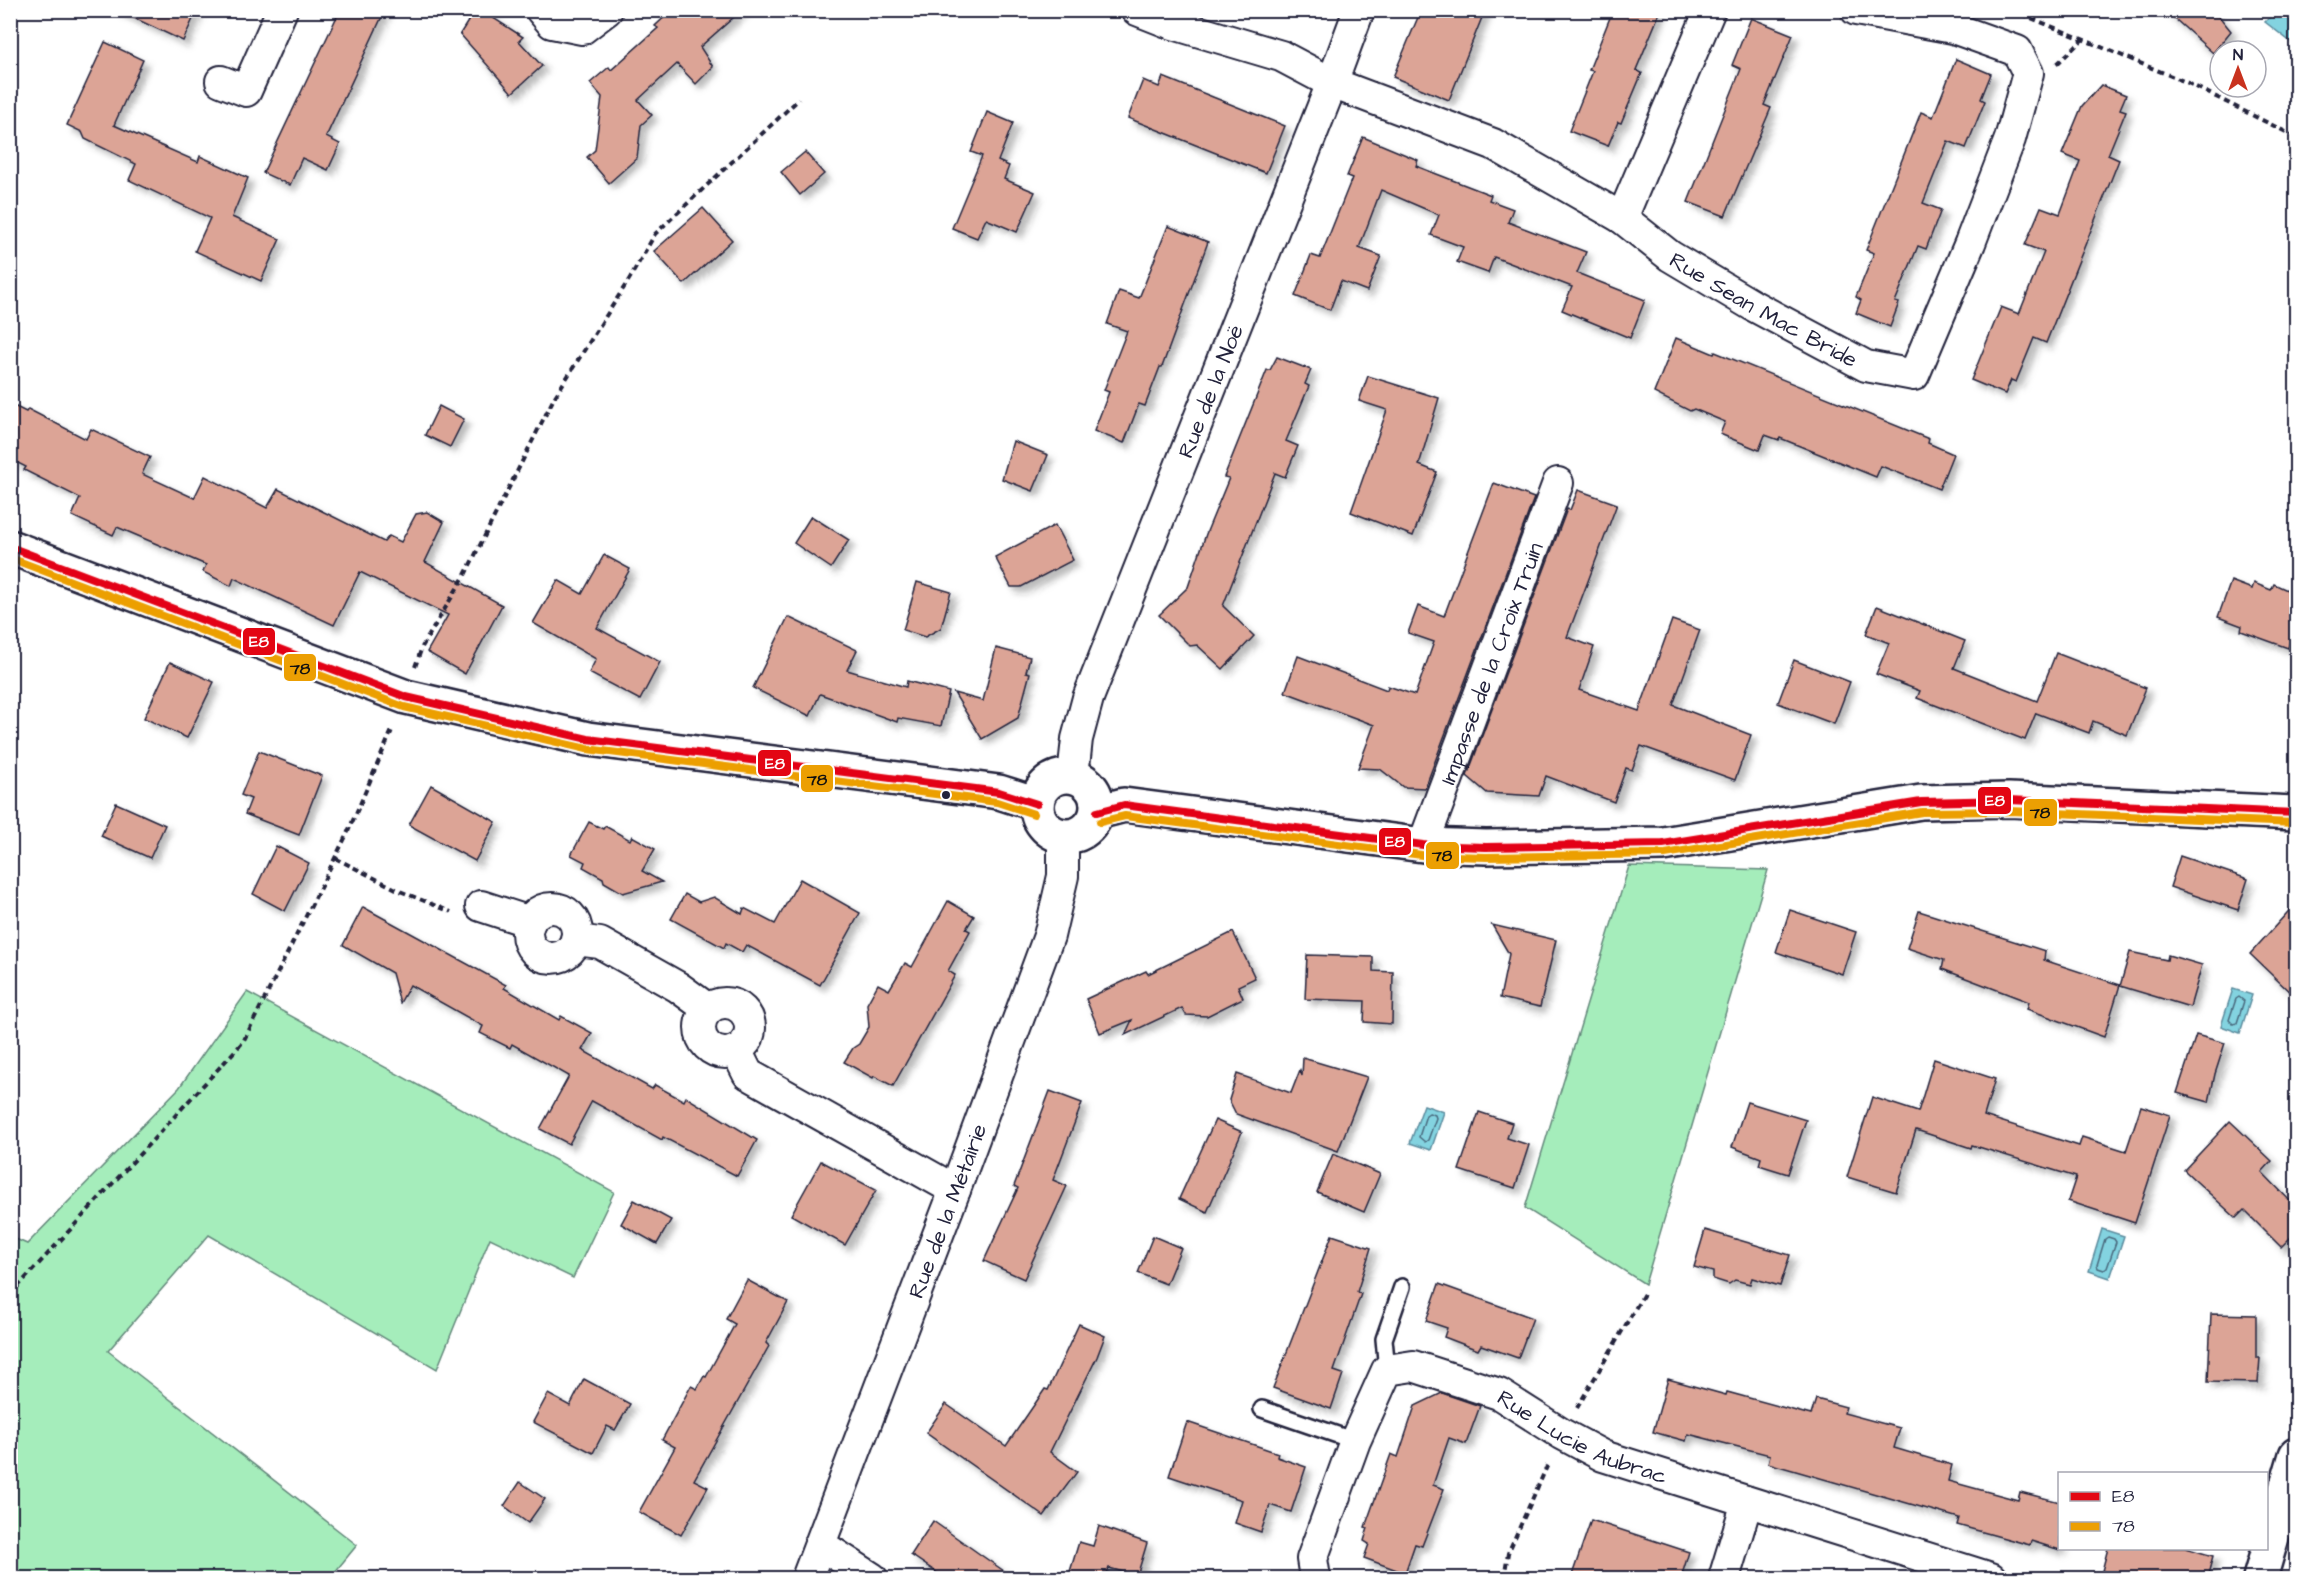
<svg xmlns="http://www.w3.org/2000/svg" width="2307" height="1589" viewBox="0 0 2307 1589" font-family="'Architects Daughter',sans-serif">
  <style>
    .green { fill: #a5edbb; stroke: #64887b; stroke-width: 1.5 }
    .water { fill: #83d3e0; stroke: #5c8c9e; stroke-width: 1.5 }
    .lines { fill: none; stroke-linecap: round; stroke-linejoin: round }
    .shore { stroke: #49697d; stroke-width: 1.5 }
    .building { fill: #dca496; stroke: #22223b; stroke-width: 1.5; filter: url(#shadow) }
    .service-casing { stroke: #22223b; stroke-width: 20 }
    .minor-casing { stroke: #22223b; stroke-width: 34 }
    .tertiary-casing { stroke: #22223b; stroke-width: 38 }
    .secondary-casing { stroke: #22223b; stroke-width: 38 }
    .path { stroke: #22223b; stroke-width: 4; stroke-dasharray: 6 4.5; stroke-linecap: butt }
    .service { stroke: #fff; stroke-width: 15 }
    .minor { stroke: #fff; stroke-width: 30 }
    .tertiary { stroke: #fff; stroke-width: 33 }
    .secondary { stroke: #fff; stroke-width: 33 }
    .bus-1-casing { stroke: #fff; stroke-width: 12 }
    .bus-2-casing { stroke: #fff; stroke-width: 12 }
    .bus-1 { stroke: #e30613; stroke-width: 8 }
    .bus-2 { stroke: #ec9f03; stroke-width: 8 }
    .bus-dot { fill: #22223b; stroke: #fff; stroke-width: 2 }
    .labels { text-anchor: middle; stroke-width: 4.5; stroke-linejoin: round; paint-order: stroke }
    .street-label { font-size: 22px; fill: #22223b; stroke: #fff }
    .line-badge { stroke: #fff; stroke-width: 2 }
    .badge-label { font-size: 16px; text-anchor: middle; font-weight: bold; fill: #fff }
    .pale-badge-label { font-size: 16px; text-anchor: middle; font-weight: bold; fill: #111 }
  </style>
  <defs>
    <filter id="shadow"><feDropShadow dx="5.5" dy="5.5" stdDeviation="3" flood-color="#0004"/></filter>
  </defs>
  <rect width="100%" height="100%" fill="#fff"/>
  <filter id="ink" filterUnits="userSpaceOnUse"><feTurbulence type="fractalNoise" baseFrequency=".0167" numOctaves="2"/><feDisplacementMap in="SourceGraphic" scale="12" xChannelSelector="R" yChannelSelector="G"/><feConvolveMatrix kernelMatrix="1 2 1 2 8 2 1 2 1" color-interpolation-filters="sRGB"/></filter>
  <g filter="url(#ink)">
    <g class="green">
      <path d="M1629 866 1768 870 1645 1284 1525 1208Z"/>
      <path d="M247 992 614 1192 573 1278 490 1238 437 1369 209 1235 108 1351 357 1545 330 1578H11V1237L27 1244 179 1088Z"/>
    </g>
    <g class="water">
      <path d="M2280 11 2296 23V46L2265 22 2276 11Z"/>
      <path d="M2233 989 2252 995 2240 1033 2221 1026Z"/>
      <path d="M1424 1105 1444 1112 1431 1150 1410 1143Z"/>
      <path d="M2102 1229 2124 1236 2110 1278 2089 1271Z"/>
    </g>
    <g class="lines">
      <g class="shore">
        <path d="M2239 997 2244 1001 2237 1023 2233 1024 2229 1020 2236 999Z"/>
        <path d="M1429 1113 1435 1115 1436 1118 1428 1140 1425 1142 1419 1137 1426 1115Z"/>
        <path d="M2108 1237 2114 1239 2116 1242 2107 1268 2104 1270 2098 1268 2097 1265 2105 1239Z"/>
      </g>
    </g>
    <g class="building">
      <path d="M117 10H197L183 41Z"/>
      <path d="M340 10H385L326 137 340 144 328 170 302 158 290 185 263 173Z"/>
      <path d="M475 10H481L523 37 519 41 542 66 512 93 460 34Z"/>
      <path d="M672 10H742L700 47 713 67 696 84 677 64 638 100 652 115 641 125 637 158 609 183 587 157 595 150 602 97 590 83 609 67 611 70 658 28 655 26Z"/>
      <path d="M1421 10H1485L1449 100 1393 77Z"/>
      <path d="M1613 10H1661L1636 70 1642 73 1621 123 1618 122 1608 146 1569 131 1593 71 1589 70Z"/>
      <path d="M2165 10H2214L2231 31 2213 53Z"/>
      <path d="M1751 18 1793 35 1764 105 1771 108 1725 216 1688 202 1741 69 1732 65Z"/>
      <path d="M105 42 143 60 114 125 198 162 200 156 248 178 232 217 280 239 261 281 195 251 210 218 129 180 136 164 85 139 82 132 67 125Z"/>
      <path d="M1956 59 1991 74 1981 99 1985 101 1966 148 1948 141 1923 203 1941 210 1926 249 1918 246 1895 302 1899 303 1890 327 1856 313 1861 300 1856 297 1874 253 1866 250 1921 112 1933 117Z"/>
      <path d="M1163 77 1285 126 1266 173 1128 118 1143 80 1159 87Z"/>
      <path d="M2101 85 2126 95 2120 109 2126 111 2108 155 2119 160 2046 343 2034 338 2016 382 2011 380 2005 394 1971 380 2001 307 2019 314 2044 252 2025 245 2041 207 2060 214 2080 161 2062 154 2082 106Z"/>
      <path d="M987 112 1013 123 998 161 1009 166 1004 179 1035 192 1017 232 986 219 977 238 952 228 982 156 971 152Z"/>
      <path d="M1363 137 1418 160 1416 166 1491 195 1489 200 1513 209 1508 222 1586 252 1577 273 1645 300 1630 338 1562 310 1572 287 1494 257 1488 273 1457 262 1463 247 1431 235 1439 215 1381 190 1359 248 1381 256 1367 291 1341 281 1330 310 1295 296 1311 255 1320 258 1352 178 1347 176Z"/>
      <path d="M805 152 824 174 800 195 781 172Z"/>
      <path d="M703 208 732 240 684 284 654 251Z"/>
      <path d="M1168 226 1208 242 1162 367H1160L1145 406 1139 404 1124 443 1094 431 1109 392 1104 390 1127 331 1107 324 1119 291 1139 298Z"/>
      <path d="M1676 338 1714 354 1715 352 1929 439 1928 443 1953 454 1939 489 1881 466 1876 477 1780 438 1779 440 1765 435 1759 450 1720 434 1725 422 1694 409 1690 411 1654 393Z"/>
      <path d="M1277 357 1311 370 1305 384 1309 386 1286 441 1298 446 1285 477 1275 473 1223 606 1254 636 1223 669 1197 645 1190 646 1159 615 1188 587 1206 534 1229 478 1224 477 1267 370H1270Z"/>
      <path d="M1368 376 1439 398 1419 465 1437 472 1413 536 1351 512 1387 410 1359 401Z"/>
      <path d="M10 404 26 412 28 409 86 439 91 429 150 457 142 474 194 498 205 476 267 508 278 489 384 542 389 536 401 542 416 514 427 512 444 522 425 562 502 605 465 674 427 652 448 615 360 572 334 625 234 578 231 586 203 572 206 565 117 527 113 535 72 516 80 498 24 470 26 467 10 459Z"/>
      <path d="M439 406 464 419 450 447 425 435Z"/>
      <path d="M1013 441 1048 455 1033 491 1002 479Z"/>
      <path d="M1494 483 1534 498 1425 788 1403 787 1380 769 1358 768 1374 725 1285 692 1298 656 1387 690 1388 686 1415 695 1434 642 1408 633 1418 606 1444 616Z"/>
      <path d="M1578 490 1617 504 1567 637 1594 647 1579 690 1639 711 1672 620 1700 630 1673 705 1751 735 1735 780 1641 746 1632 770 1626 768 1614 802 1546 776 1539 796 1487 793 1467 776 1567 509 1570 510Z"/>
      <path d="M811 516 849 540 831 568 794 543Z"/>
      <path d="M1055 525 1073 560 1021 587H1011L995 557Z"/>
      <path d="M604 555 630 569 597 628 660 662 640 700 589 673 596 659 533 623 558 580 582 594Z"/>
      <path d="M2231 581 2252 589 2254 583 2271 590 2274 584 2296 594V624L2288 648 2241 631 2242 626 2218 617Z"/>
      <path d="M917 582 951 592 941 628 925 637 903 630Z"/>
      <path d="M1877 606 1965 641 1954 668 2037 701 2056 653 2146 688 2127 735 2093 721 2089 733 2036 713 2025 740 1917 698 1920 691 1876 674 1889 643 1866 634Z"/>
      <path d="M788 617 857 650 847 670 906 687 907 681 949 692 941 726 898 718 897 722 820 694 810 716 753 688Z"/>
      <path d="M996 648 1030 657 1026 672 1030 673 1018 718 982 739 954 693 983 701Z"/>
      <path d="M1794 660 1850 682 1834 724 1778 703Z"/>
      <path d="M170 662 214 682 187 738 144 718Z"/>
      <path d="M259 751 322 776 299 835 245 814 251 799 241 795Z"/>
      <path d="M431 785 496 822 475 861 409 825Z"/>
      <path d="M116 803 165 825 150 858 101 836Z"/>
      <path d="M589 822 603 829 605 826 630 840 632 836 655 849 642 871 662 882 623 893 604 882 603 878 583 867 585 862 571 855Z"/>
      <path d="M276 846 309 863 285 911 253 894Z"/>
      <path d="M2180 856 2248 879 2238 910 2170 887Z"/>
      <path d="M800 879 860 913 820 985 746 945 742 952 726 943 724 948 671 919 685 894 699 902 714 897 742 914 744 908 775 924Z"/>
      <path d="M948 901 974 916 966 929 970 931 948 971 955 975 893 1086 874 1076 873 1078 844 1062 853 1048 859 1044 869 1027 867 1004 878 984 889 990 905 963 912 967Z"/>
      <path d="M2296 903V998L2250 954Z"/>
      <path d="M363 907 506 985 504 988 559 1020 561 1016 592 1033 582 1050 652 1089 655 1085 684 1101 686 1097 757 1140 737 1176 663 1137 662 1140 592 1101 569 1144 540 1129 569 1076 512 1044 510 1048 480 1033 483 1026 410 985 400 1003 392 973 343 945Z"/>
      <path d="M1790 910 1856 932 1842 974 1776 952Z"/>
      <path d="M1919 911 2045 951 2044 960 2120 985 2104 1037 2027 1009 2029 1002 1942 969 1944 960 1907 948Z"/>
      <path d="M1492 925 1556 940 1540 1007 1500 998 1509 954Z"/>
      <path d="M1233 932 1255 978 1238 986 1243 998 1207 1016 1186 1015 1182 1008 1125 1035 1132 1020 1100 1033 1086 999 1146 971 1148 974Z"/>
      <path d="M2130 952 2167 960 2168 955 2202 965 2190 1007 2120 986Z"/>
      <path d="M1307 955 1373 957V971L1393 972 1392 1024 1364 1022 1365 1001 1305 999Z"/>
      <path d="M2196 1035 2225 1043 2215 1074 2209 1102 2177 1093Z"/>
      <path d="M1303 1058 1367 1077 1338 1151 1236 1114 1229 1100 1237 1074 1291 1093 1300 1070 1302 1076Z"/>
      <path d="M1934 1059 1995 1079 1984 1116 2079 1146 2082 1137 2126 1151 2141 1106 2170 1115 2135 1223 2068 1201 2076 1177 1972 1145 1971 1148 1916 1130 1896 1192 1847 1177 1872 1097 1918 1112Z"/>
      <path d="M1050 1091 1082 1103 1053 1180 1067 1186 1024 1279 984 1261 1018 1188 1014 1186Z"/>
      <path d="M1747 1102 1806 1120 1788 1174 1759 1165 1761 1158 1732 1147Z"/>
      <path d="M1479 1112 1512 1123 1507 1138 1529 1145 1515 1188 1459 1170Z"/>
      <path d="M1215 1120 1242 1132 1207 1212 1179 1199Z"/>
      <path d="M2230 1121 2272 1161 2262 1172 2296 1207V1232L2281 1247 2244 1210 2236 1218 2184 1170Z"/>
      <path d="M1333 1154 1380 1174 1364 1212 1317 1192Z"/>
      <path d="M821 1161 876 1190 845 1245 791 1215Z"/>
      <path d="M634 1200 671 1220 657 1244 621 1224Z"/>
      <path d="M1705 1230 1790 1255 1780 1286 1752 1278 1750 1284 1735 1280 1729 1284 1713 1279V1272L1694 1267Z"/>
      <path d="M1332 1235 1371 1248 1357 1292 1361 1294 1334 1371 1343 1374 1331 1409 1273 1388Z"/>
      <path d="M1153 1236 1181 1248 1166 1284 1138 1273Z"/>
      <path d="M747 1280 788 1302 766 1343 769 1346 694 1480 708 1487 681 1535 639 1512 675 1447 662 1440 691 1386 697 1389 704 1376 706 1377 735 1324 726 1319Z"/>
      <path d="M1439 1284 1533 1318 1518 1358 1481 1345 1478 1350 1444 1337 1447 1328 1426 1321Z"/>
      <path d="M2211 1314 2256 1315V1358H2260L2258 1383 2208 1382Z"/>
      <path d="M1079 1324 1105 1336 1097 1357 1050 1452 1077 1472 1044 1516 926 1433 946 1404 1006 1446 1045 1389 1048 1390Z"/>
      <path d="M584 1379 630 1404 615 1430 607 1426 593 1453 533 1422 548 1394 570 1406Z"/>
      <path d="M1668 1379 1726 1395 1727 1392 1811 1415 1816 1399 1846 1407 1844 1413 1900 1428 1894 1448 1952 1465 1948 1481 2018 1500 2020 1492 2060 1502V1550L2031 1541 2030 1545 1957 1525 1959 1518 1768 1463 1770 1455 1688 1434 1686 1441 1653 1432Z"/>
      <path d="M1442 1393 1480 1406 1466 1444 1449 1438 1433 1485 1444 1489 1422 1546 1415 1544 1405 1573 1364 1558 1369 1544 1364 1541 1368 1528 1365 1527 1391 1454 1398 1457 1415 1406Z"/>
      <path d="M1187 1422 1278 1453 1277 1457 1306 1467 1291 1512 1270 1505 1261 1532 1235 1523 1242 1500 1169 1476Z"/>
      <path d="M520 1482 545 1499 528 1523 504 1506Z"/>
      <path d="M1591 1520 1689 1552 1681 1578H1571Z"/>
      <path d="M933 1521 981 1555 1014 1578H945L911 1555Z"/>
      <path d="M1099 1526 1147 1543 1137 1576 1109 1568 1105 1578H1068L1079 1542 1093 1546Z"/>
      <path d="M2108 1548H2185L2213 1556 2207 1578H2132L2102 1571Z"/>
    </g>
    <g class="lines">
      <g class="service-casing">
        <g id="service">
          <path d="M1387 1370 1384 1339 1402 1287"/>
          <path d="M1262 1409 1355 1441"/>
        </g>
      </g>
      <g class="minor-casing">
        <g id="minor">
          <path d="M541 10 552 23 582 29 607 10"/>
          <path id="s1" d="M1137 10 1170 23 1281 56 1332 83 1493 144 1622 218 1670 256 1752 305 1866 366 1914 375 1970 243 2010 139 2028 73 2017 51 1953 28 1856 10"/>
          <path d="M221 81 246 91 282 10"/>
          <path d="M1622 218 1710 10"/>
          <path id="s2" d="M1073 776 1077 739 1088 698 1332 83 1359 10"/>
          <path id="s3" d="M1423 845 1558 483"/>
          <path d="M481 906 530 922"/>
          <circle cx="552" cy="933" r="25"/>
          <path d="M576 940 600 943 678 987 708 1009"/>
          <circle cx="725" cy="1028" r="25"/>
          <path d="M736 1050 748 1074 955 1190"/>
          <path d="M821 1545 872 1578"/>
          <path id="s4" d="M807 1578 955 1190 1049 936 1063 876V837"/>
          <path id="s5" d="M1315 1578 1312 1559 1355 1441 1387 1370 1413 1366 1499 1394 1562 1434 1603 1456 1991 1578"/>
          <path d="M1724 1578 1747 1502"/>
        </g>
      </g>
      <g class="tertiary-casing">
        <path id="tertiary" d="M2260 1578 2296 1455"/>
      </g>
      <g class="secondary-casing">
        <g id="secondary">
          <path d="M10 547 406 697 588 739 999 792 1037 804"/>
          <circle cx="1067" cy="806" r="30"/>
          <path d="M1097 812 1124 805 1423 845 1486 847 1663 844 1921 802 2009 800 2296 813"/>
        </g>
      </g>
      <g class="path">
        <path d="M2012 10 2188 83 2296 137"/>
        <path d="M2057 64 2082 40"/>
        <path d="M415 667 422 647 465 575 554 398 630 278 655 234 799 99"/>
        <path d="M335 858 400 891 451 912"/>
        <path d="M10 1295 243 1042 347 834 393 728"/>
        <path d="M1577 1408 1645 1292"/>
        <path d="M1504 1578 1508 1553 1549 1462"/>
      </g>
      <use href="#service" class="service"/>
      <use href="#minor" class="minor"/>
      <use href="#tertiary" class="tertiary"/>
      <use href="#secondary" class="secondary"/>
      <g class="bus-1-casing">
        <g id="bus-1">
          <path d="M10 547 406 697 588 739 999 792 1037 804"/>
          <path d="M1097 812 1124 805 1423 845 1486 847 1663 844 1921 802 2009 800 2296 813"/>
        </g>
      </g>
      <g class="bus-2-casing">
        <g id="bus-2">
          <path d="M10 558 404 707 587 749 997 802 1034 814"/>
          <path d="M1100 822 1125 816 1422 855 1486 857 1665 854 1922 812 2009 811 2296 823"/>
        </g>
      </g>
      <use href="#bus-1" class="bus-1"/>
      <use href="#bus-2" class="bus-2"/>
    </g>
  </g>
  <circle class="bus-dot" cx="946" cy="795" r="5"/>
  <g class="labels">
    <g class="street-label">
      <text dy="8" stroke="none"><textPath href="#s1" startOffset="699">Rue Sean Mac Bride</textPath></text>
      <text dy="8" stroke="none"><textPath href="#s2" startOffset="410">Rue de la Noë</textPath></text>
      <text dy="8" stroke="none"><textPath href="#s3" startOffset="194">Impasse de la Croix Truin</textPath></text>
      <text dy="8" stroke="none"><textPath href="#s4" startOffset="393">Rue de la Métairie</textPath></text>
      <text dy="8" stroke="none"><textPath href="#s5" startOffset="434">Rue Lucie Aubrac</textPath></text>
    </g>
  </g>
  <g class="line-badge">
    <rect x="242" y="627" width="34" height="29" rx="6" fill="#e30613"/>
    <rect x="283" y="653" width="34" height="29" rx="6" fill="#ec9f03"/>
    <rect x="757" y="749" width="35" height="28" rx="6" fill="#e30613"/>
    <rect x="800" y="764" width="34" height="29" rx="6" fill="#ec9f03"/>
    <rect x="1977" y="786" width="35" height="29" rx="6" fill="#e30613"/>
    <rect x="2023" y="798" width="35" height="29" rx="6" fill="#ec9f03"/>
    <rect x="1378" y="827" width="34" height="29" rx="6" fill="#e30613"/>
    <rect x="1425" y="841" width="35" height="29" rx="6" fill="#ec9f03"/>
  </g>
  <g class="badge-label">
    <text x="259" y="647">E8</text>
    <text x="775" y="769">E8</text>
    <text x="1995" y="806">E8</text>
    <text x="1395" y="847">E8</text>
  </g>
  <g class="pale-badge-label">
    <text x="300" y="674">78</text>
    <text x="817" y="785">78</text>
    <text x="2040" y="818">78</text>
    <text x="1442" y="861">78</text>
  </g>
  <rect width="2307" height="1589" fill="none" stroke="#fff" stroke-width="36"/>
  <rect x="18" y="18" width="2271" height="1553" fill="none" stroke="#22223b" stroke-width="2" filter="url(#ink)"/>
  <rect x="2058" y="1472" width="210" height="78" fill="#ffffff" stroke="#a7a7b1" stroke-width="1.5"/>
  <rect x="2070" y="1492" width="30" height="9" fill="#e30613" stroke="#a7a7b1" stroke-width="1.5"/>
  <text x="2112" y="1502" font-size="18" fill="#22223b">E8</text>
  <rect x="2070" y="1522" width="30" height="9" fill="#ec9f03" stroke="#a7a7b1" stroke-width="1.5"/>
  <text x="2112" y="1532" font-size="18" fill="#22223b">78</text>
  <g transform="translate(2238 69)"><circle r="28" fill="#ffffff" stroke="#a7a7b1" stroke-width="1.5"/>
  <path d="M0-4.5L10 22L0 15L-10 22Z" fill="#c8321e"/>
  <text y="-9" font-size="16" font-weight="bold" text-anchor="middle" fill="#22223b">N</text>
  </g>
</svg>
